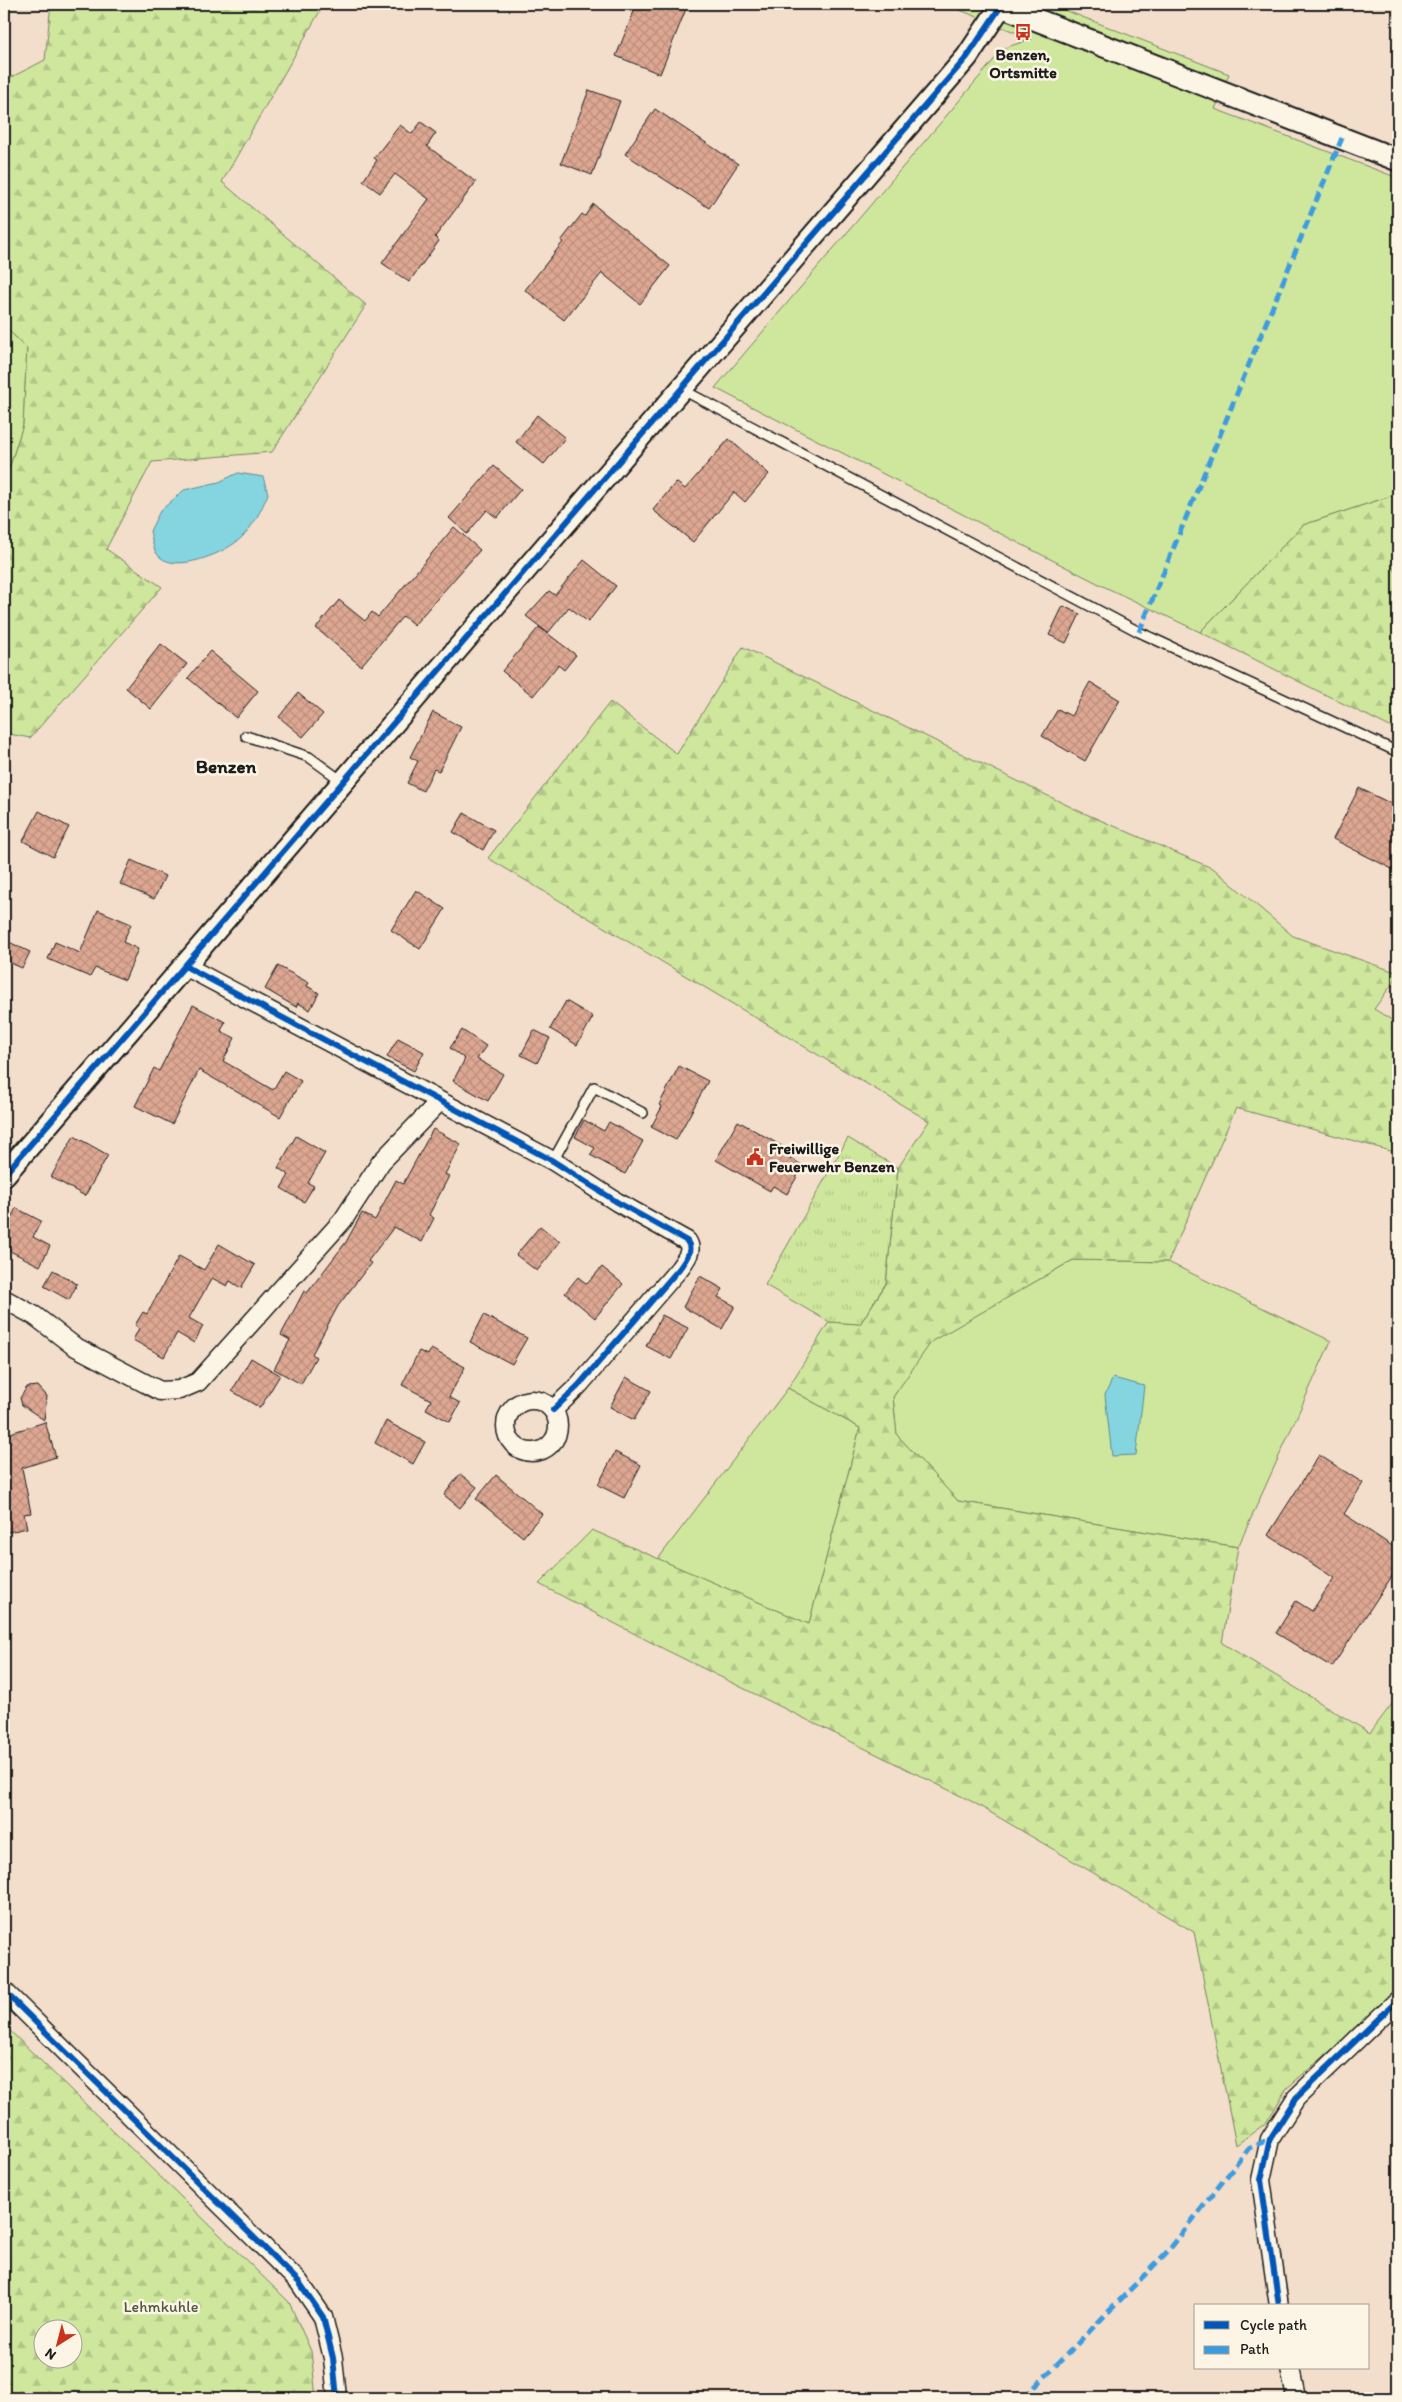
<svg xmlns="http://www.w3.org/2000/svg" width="1402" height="2402" viewBox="0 0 1402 2402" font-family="Itim,sans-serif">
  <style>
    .grass { fill: #cfe79d; stroke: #76825c }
    .forest { fill: url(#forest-firs); stroke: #76825c; fill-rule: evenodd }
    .park { fill: url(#park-tufts); stroke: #76825c }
    .water { fill: #85d5e1; stroke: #5b8b92 }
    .building { fill: url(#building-cross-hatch); stroke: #1c1c1c }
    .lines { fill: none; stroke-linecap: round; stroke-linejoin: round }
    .service-casing { stroke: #1c1c1c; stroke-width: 12 }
    .minor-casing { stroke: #1c1c1c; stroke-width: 21 }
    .tertiary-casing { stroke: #1c1c1c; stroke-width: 25 }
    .service { stroke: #fcf5e5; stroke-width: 9 }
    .minor { stroke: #fcf5e5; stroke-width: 18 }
    .tertiary { stroke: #fcf5e5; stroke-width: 21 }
    .quiet { stroke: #3c9bdf; stroke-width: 5; stroke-dasharray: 10 5; stroke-linecap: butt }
    .cycleway-casing { stroke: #fcf5e5; stroke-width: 9 }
    .cycleway { stroke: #0057b8; stroke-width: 6 }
    .labels { text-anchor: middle; stroke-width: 5; stroke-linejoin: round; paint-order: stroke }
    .poi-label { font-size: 16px; font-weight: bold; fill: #1c1c1c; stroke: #fcf5e5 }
    .park-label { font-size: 16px; fill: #525943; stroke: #fcf5e5 }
    .quarter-label { font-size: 19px; font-weight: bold; fill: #1c1c1c; stroke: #fcf5e5 }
  </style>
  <defs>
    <pattern id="forest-firs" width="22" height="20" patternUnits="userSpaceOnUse" patternTransform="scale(1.25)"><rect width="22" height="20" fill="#cfe79d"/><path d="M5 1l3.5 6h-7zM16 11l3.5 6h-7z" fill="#b1c687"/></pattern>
    <pattern id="park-tufts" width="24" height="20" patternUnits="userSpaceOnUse" patternTransform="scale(1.25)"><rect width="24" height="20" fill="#cfe79d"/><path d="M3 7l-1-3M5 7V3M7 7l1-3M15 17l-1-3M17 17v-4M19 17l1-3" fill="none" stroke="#b1c687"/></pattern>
    <pattern id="building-cross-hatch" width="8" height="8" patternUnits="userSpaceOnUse" patternTransform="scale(1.25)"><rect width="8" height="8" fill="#dda792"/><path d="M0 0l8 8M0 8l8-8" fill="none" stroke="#bd8f7d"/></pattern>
  </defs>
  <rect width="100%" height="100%" fill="#f3decc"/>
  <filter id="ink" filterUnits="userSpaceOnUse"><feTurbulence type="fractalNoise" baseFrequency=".02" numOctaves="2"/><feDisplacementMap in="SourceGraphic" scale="10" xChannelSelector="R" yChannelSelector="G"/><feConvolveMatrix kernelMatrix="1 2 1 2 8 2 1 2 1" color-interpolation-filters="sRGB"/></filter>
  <g filter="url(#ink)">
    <g class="grass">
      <path d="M945 4H1049L1229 74 1215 109 1398 178V499L1391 496 1303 525 1200 632 1107 588 715 388 1004 48 1032 39Z"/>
      <path d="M4 326 27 348 23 425 9 469 4 471Z"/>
      <path d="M1073 1260 1168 1262 1331 1341 1238 1547 958 1501 897 1435 893 1397 931 1341Z"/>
      <path d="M788 1388 860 1428 809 1624 658 1559Z"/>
    </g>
    <g class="forest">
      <path d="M51 4H324L222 182 366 305 272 452 152 462 106 549 162 587 30 738 4 733V471L9 469 23 425 27 348 4 326V81L45 60Z"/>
      <path d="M1391 496 1398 499V731L1200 632 1303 525Z"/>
      <path d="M743 647 1079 811 1214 869 1293 936 1398 973V976L1374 1009 1398 1024V1153L1236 1108 1168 1262 1073 1260 932 1341 893 1397 897 1435 958 1501 1238 1547 1222 1643 1370 1733 1398 1696V1993L1287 2088 1266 2123 1236 2145 1194 1932 971 1801 664 1649 539 1584 592 1530 809 1624 860 1428 788 1388 829 1322 860 1324 886 1284 898 1168 929 1121 488 858 610 702 677 754Z"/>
      <path d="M4 2025 289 2302 311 2351 316 2398H4ZM42 2330H72V2360H42Z"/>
    </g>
    <path class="park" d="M848 1138 898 1168 886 1283 860 1324 829 1322 765 1285Z"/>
    <g class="water">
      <path d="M238 473 263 477 268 494C261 510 255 524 242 537 228 552 173 576 157 554 153 549 152 538 150 531L160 511 184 490 219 482Z"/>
      <path d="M1113 1378 1144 1386 1136 1455 1112 1456 1105 1395Z"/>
    </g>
    <g class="building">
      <path d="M637 4H688L660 74 616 56Z"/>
      <path d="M589 90 620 101 592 175 561 163Z"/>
      <path d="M655 109 738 164 709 208 625 154Z"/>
      <path d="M421 122 436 133 427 146 476 182 435 237 439 241 409 282 382 263 429 199 395 174 380 193 363 181 377 160 374 158 400 125 412 134Z"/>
      <path d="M593 204 670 266 640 304 602 273 564 320 525 290 563 242 561 241 582 214 585 216Z"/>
      <path d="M537 415 565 438 544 464 516 442Z"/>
      <path d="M729 439 769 474 745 502 734 492 693 542 653 510 676 482 685 489Z"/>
      <path d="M494 466 521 489 497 518 487 510 467 534 449 518Z"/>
      <path d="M454 527 480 550 414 625 403 616 361 666 316 628 339 600 365 621 372 612 378 617Z"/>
      <path d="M584 560 616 586 588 622 569 607 548 633 526 616 549 591 555 595Z"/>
      <path d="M1063 606 1080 614 1066 643 1049 635Z"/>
      <path d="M539 627 576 655 564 670 558 665 533 696 502 671Z"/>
      <path d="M161 644 187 664 151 709 126 688Z"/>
      <path d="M210 651 258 691 236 718 188 678Z"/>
      <path d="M1090 682 1120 700 1085 761 1042 736 1058 709 1071 716Z"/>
      <path d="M298 693 323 714 303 737 279 717Z"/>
      <path d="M433 712 461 727 439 771 434 769 423 791 407 783 418 761 410 757Z"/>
      <path d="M1359 788 1398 807V872L1333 839Z"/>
      <path d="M39 811 69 827 53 857 23 841Z"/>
      <path d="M464 813 494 830 483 850 453 832Z"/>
      <path d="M131 860 165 876 154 899 120 884Z"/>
      <path d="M416 890 445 909 420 949 391 930Z"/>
      <path d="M98 910 131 924 123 942 138 949 125 980 95 968 90 977 48 959 55 942 80 953Z"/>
      <path d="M9 942 30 952 22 968 4 960V953Z"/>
      <path d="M278 966 309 983 307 986 319 993 310 1010 298 1003 296 1007 265 989Z"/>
      <path d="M566 1001 593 1017 577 1045 550 1029Z"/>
      <path d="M193 1005 225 1022 221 1031 235 1038 223 1061 273 1090 284 1071 301 1081 280 1117 199 1070 172 1124 135 1106 154 1068 159 1071Z"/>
      <path d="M462 1030 486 1046 477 1059 503 1074 488 1101 453 1081 465 1059 450 1048Z"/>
      <path d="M534 1030 550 1038 537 1063 521 1055Z"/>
      <path d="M398 1038 424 1052 414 1071 387 1057Z"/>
      <path d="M679 1066 708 1081 676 1140 651 1127 662 1107 659 1105Z"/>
      <path d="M584 1120 604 1131 609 1122 643 1141 625 1174 590 1155 595 1148 575 1137Z"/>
      <path d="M738 1121 792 1152 789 1157 803 1166 787 1194 773 1186 770 1191 716 1160Z"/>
      <path d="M433 1129 461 1144 445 1174 449 1176 429 1215 434 1218 422 1242 394 1227 368 1261 371 1263 338 1306 312 1354 316 1357 301 1384 274 1369 290 1340 281 1335 304 1291 307 1293 346 1242 362 1213 375 1220 396 1180 403 1184Z"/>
      <path d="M74 1136 108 1155 85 1196 51 1177Z"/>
      <path d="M296 1136 325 1153 308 1183 314 1186 304 1202 281 1188 289 1175 278 1168Z"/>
      <path d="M16 1208 41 1221 33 1237 50 1246 40 1266 4 1248V1232Z"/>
      <path d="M540 1226 560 1242 537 1271 516 1255Z"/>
      <path d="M219 1244 255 1265 241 1288 230 1281 227 1286 212 1278 189 1318 203 1326 194 1343 177 1333 164 1357 133 1340 139 1328 135 1325 143 1312 147 1314 179 1256 204 1270Z"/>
      <path d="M602 1267 623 1284 595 1318 565 1293 578 1277 587 1284Z"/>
      <path d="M53 1270 77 1284 69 1300 44 1286Z"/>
      <path d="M700 1276 723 1289 718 1297 735 1306 722 1329 683 1307Z"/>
      <path d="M484 1315 527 1338 512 1364 470 1342Z"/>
      <path d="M662 1315 688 1328 671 1359 646 1346Z"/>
      <path d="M431 1349 465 1367 449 1397 460 1403 450 1422 426 1409 431 1400 402 1385 419 1351 428 1355Z"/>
      <path d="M251 1358 280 1375 260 1408 232 1391Z"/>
      <path d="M626 1377 651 1391 634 1420 610 1407Z"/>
      <path d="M38 1386 47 1396 44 1420 22 1405 20 1398 27 1387Z"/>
      <path d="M386 1421 425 1442 413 1464 375 1443Z"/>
      <path d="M45 1422 56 1457 22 1468 31 1513 24 1514 27 1528 4 1533V1435Z"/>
      <path d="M615 1452 641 1465 624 1498 598 1485Z"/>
      <path d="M1319 1455 1363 1483 1344 1514 1398 1550V1567L1332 1667 1276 1633 1296 1601 1312 1611 1334 1578 1268 1535Z"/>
      <path d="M460 1474 477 1487 460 1508 444 1495Z"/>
      <path d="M496 1475 542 1514 523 1537 476 1499Z"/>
    </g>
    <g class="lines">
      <g class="service-casing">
        <g id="service">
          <path d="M683 390 1139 632 1398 752"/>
          <path d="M246 736 309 757 342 781"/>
          <path d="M553 1161 594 1087 643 1113"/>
        </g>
      </g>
      <g class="minor-casing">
        <g id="minor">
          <path d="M185 966 553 1161 617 1202 687 1241C694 1251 685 1260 679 1269L578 1386 553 1410"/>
          <path d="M4 1299 35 1316 74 1346 160 1391 179 1390 198 1382 343 1220 381 1162 439 1102"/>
          <circle cx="532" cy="1426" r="26"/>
          <path d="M4 1991 299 2282 323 2317 333 2358 337 2398"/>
          <path d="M1279 2306 1261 2180 1270 2139 1296 2098 1398 2000"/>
          <path d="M1290 2368 1296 2398"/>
        </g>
      </g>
      <g class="tertiary-casing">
        <path id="tertiary" d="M4 1175C326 803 647 430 967 57L1001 6 1398 160"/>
      </g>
      <use href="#service" class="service"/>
      <use href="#minor" class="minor"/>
      <use href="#tertiary" class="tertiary"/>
      <g class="quiet">
        <path d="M1139 632 1342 138"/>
        <path d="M1024 2398 1169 2250 1249 2148 1270 2139"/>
      </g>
      <g class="cycleway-casing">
        <g id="cycleway">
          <path d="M185 966 553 1161 617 1202 687 1241C694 1251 685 1260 679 1269L578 1386 553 1410"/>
          <path d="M4 1175C326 803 647 430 967 57L1001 6"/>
          <path d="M4 1991 299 2282 323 2317 333 2358 337 2398"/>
          <path d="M1279 2306 1261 2180 1270 2139 1296 2098 1398 2000"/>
        </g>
      </g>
      <use href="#cycleway" class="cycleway"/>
    </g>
  </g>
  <defs>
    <g id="bus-bare" transform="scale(1.35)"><path d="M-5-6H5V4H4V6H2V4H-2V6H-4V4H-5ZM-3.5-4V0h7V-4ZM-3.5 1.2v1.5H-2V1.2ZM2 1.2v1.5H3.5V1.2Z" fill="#c8321e" stroke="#fcf5e5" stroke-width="2.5" paint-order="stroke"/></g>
    <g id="civic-bare" transform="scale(1.35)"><path d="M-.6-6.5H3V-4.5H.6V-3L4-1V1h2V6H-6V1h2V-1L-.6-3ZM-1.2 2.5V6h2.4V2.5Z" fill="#c8321e" stroke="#fcf5e5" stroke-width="2.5" paint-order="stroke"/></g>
  </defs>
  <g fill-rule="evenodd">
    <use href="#bus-bare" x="1023" y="32"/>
    <use href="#civic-bare" x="755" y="1157"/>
  </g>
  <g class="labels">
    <g class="poi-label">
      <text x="1023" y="60">Benzen,<tspan x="1023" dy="18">Ortsmitte</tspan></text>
      <text x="769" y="1154" text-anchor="start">Freiwillige<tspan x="769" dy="18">Feuerwehr Benzen</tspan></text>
    </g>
    <g class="park-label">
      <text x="161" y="2312">Lehmkuhle</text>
    </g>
    <g class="quarter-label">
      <text x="226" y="773">Benzen</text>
    </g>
  </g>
  <rect width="1402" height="2402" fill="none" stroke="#fcf5e5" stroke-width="20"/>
  <rect x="10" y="10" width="1382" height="2382" fill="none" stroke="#1c1c1c" stroke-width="2" filter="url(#ink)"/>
  <rect x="1194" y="2304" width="175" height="65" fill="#fcf5e5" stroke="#a29e95"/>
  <rect x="1204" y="2321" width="25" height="8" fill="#0057b8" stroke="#a29e95"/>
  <text x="1240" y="2330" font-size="15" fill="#1c1c1c">Cycle path</text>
  <rect x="1204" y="2346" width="25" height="8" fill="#3c9bdf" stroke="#a29e95"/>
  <text x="1240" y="2354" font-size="15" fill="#1c1c1c">Path</text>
  <g transform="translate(58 2344) rotate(216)"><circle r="24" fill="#fcf5e5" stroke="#a29e95"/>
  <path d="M0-4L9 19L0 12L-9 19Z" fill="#c8321e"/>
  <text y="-8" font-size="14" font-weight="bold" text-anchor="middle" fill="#1c1c1c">N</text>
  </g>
</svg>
